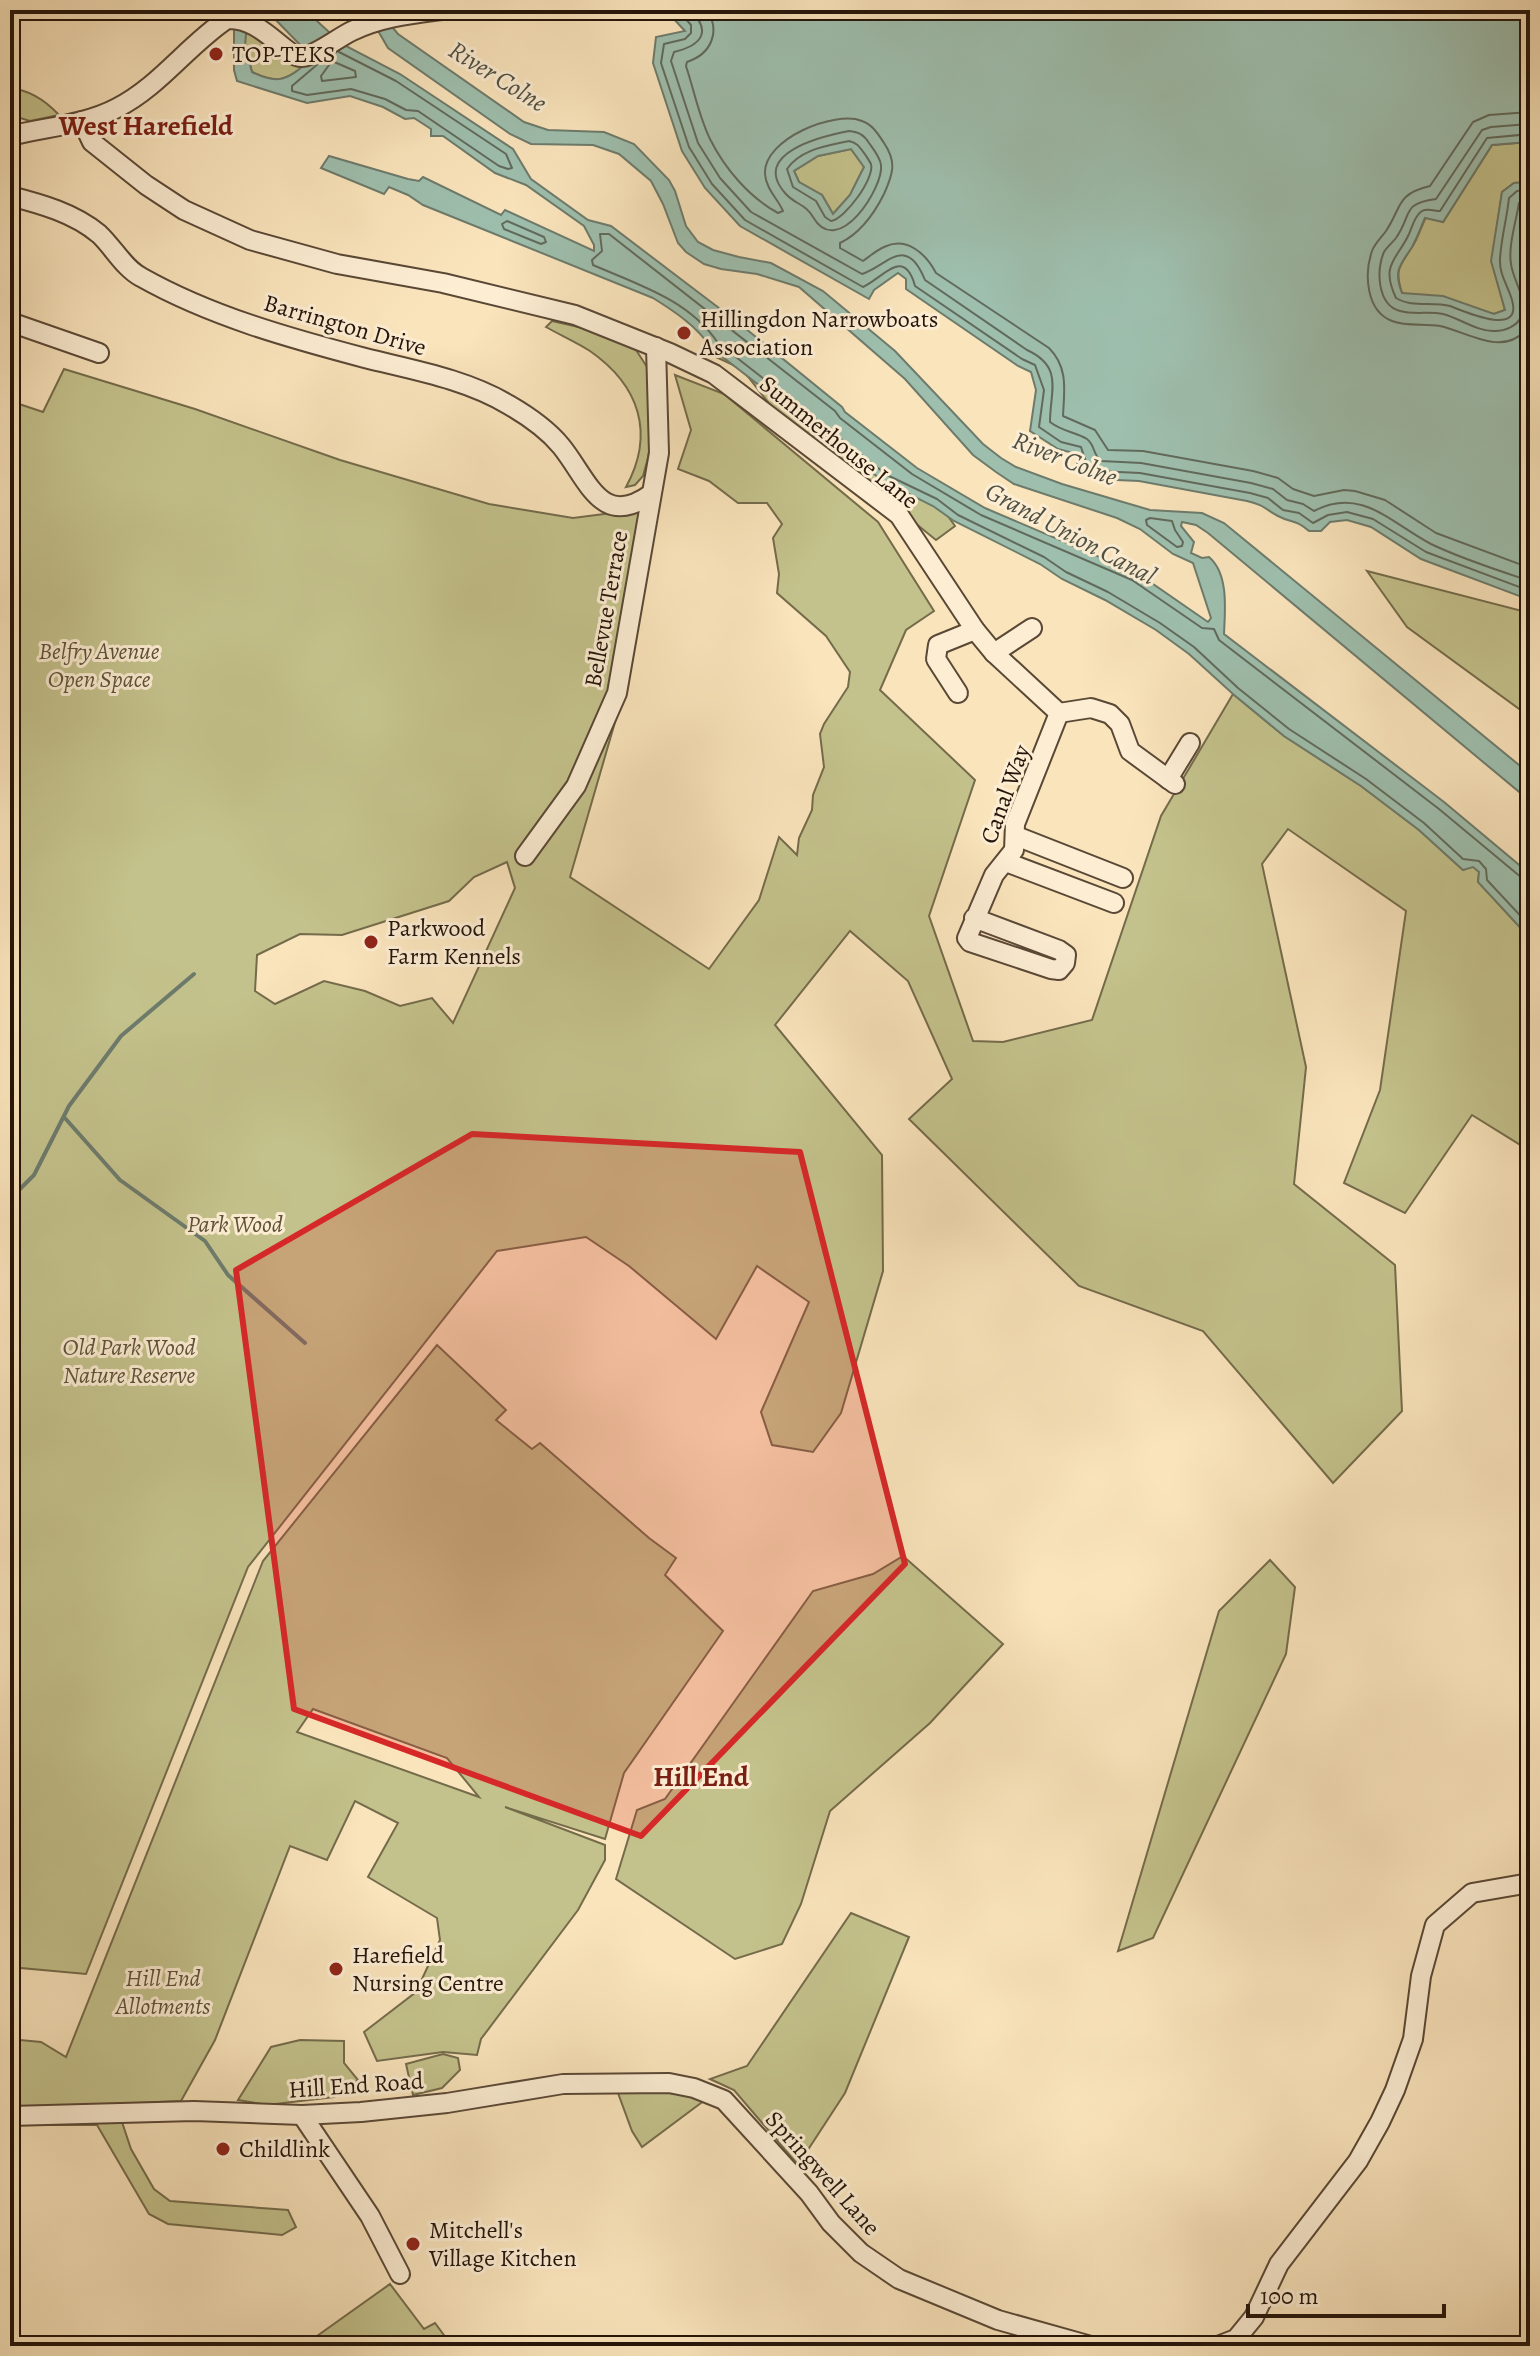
<svg xmlns="http://www.w3.org/2000/svg" width="1540" height="2356" viewBox="0 0 1540 2356" font-family="Alegreya,serif">
  <style>
    .green { fill: #c4c28c; stroke: #746b4b; stroke-width: 2; fill-rule: evenodd }
    .water { fill: #9ebfae; stroke: #6d7b6c; stroke-width: 2; fill-rule: evenodd }
    .lines { fill: none; stroke-linecap: round; stroke-linejoin: round }
    .shore { stroke: #616a5c; stroke-width: 2 }
    .stream { stroke: #6d7b6c; stroke-width: 4 }
    .minor-casing { stroke: #5a4836; stroke-width: 22 }
    .minor { stroke: #fcedd3; stroke-width: 18 }
    .marked { fill: #d62828; fill-opacity: 0.2; stroke: #d62828; stroke-width: 6; stroke-linejoin: round }
    .poi-dot { fill: #8f2418; stroke: #fcedd3; stroke-width: 3 }
    .labels { text-anchor: middle; stroke-width: 6; stroke-linejoin: round; paint-order: stroke }
    .poi-label { font-size: 24px; fill: #24140a; stroke: #fcedd3; text-anchor: start }
    .street-label { font-size: 24px; fill: #24140a; stroke: #fcedd3 }
    .park-label { font-size: 24px; font-style: italic; fill: #5c5138; stroke: #fcedd3 }
    .water-label { font-size: 26px; font-style: italic; fill: #4f5043; stroke: #fcedd3 }
    .quarter-label { font-size: 28px; font-weight: bold; fill: #7a1f14; stroke: #fcedd3 }
  </style>
  <rect width="100%" height="100%" fill="#fae4bc"/>
  <filter id="stains"><feTurbulence type="fractalNoise" baseFrequency=".0025" numOctaves="4"/><feColorMatrix values="0 0 0 0 .2 0 0 0 0 .09 0 0 0 0 .02 0 0 0 .5 -.17"/></filter>
  <radialGradient id="worn" r=".72"><stop offset=".6" stop-color="#630" stop-opacity="0"/><stop offset="1" stop-color="#630" stop-opacity=".3"/></radialGradient>
  <g class="green">
    <path d="M245 26 306 64C286 81 277 84 252 72L245 46Z"/>
    <path d="M10 88C30 90 45 100 59 115L30 121 20 118Z"/>
    <path d="M1530 142V182L1514 183 1502 192 1492 261 1505 310 1494 314 1402 293C1394 269 1400 266 1412 247 1418 238 1421 227 1426 217L1443 222 1492 145Z"/>
    <path d="M851 149 864 167 850 195 833 214 822 195 799 182 794 171 818 156Z"/>
    <path d="M552 321 592 330 636 350 651 373 652 434 648 458 643 476 635 485 626 487C655 434 640 386 590 351 576 342 560 335 546 327Z"/>
    <path d="M707 342 760 359 933 495 955 526 936 540 771 406 742 369 701 350Z"/>
    <path d="M64 369 195 409 340 460 489 504 573 518 651 508 622 698 570 877 709 969 759 900 779 837 797 855 799 838 812 810 813 795 824 767 820 734 824 724 848 687 850 672 826 636 777 593 779 574 773 538 782 524 767 503H738L709 481 678 469 691 430 675 375 724 394 878 522 934 611 906 630 880 690 975 780 929 916 973 1041 1003 1042 1092 1020 1161 816 1233 694 1284 736 1361 786 1419 830 1463 870 1473 866 1479 872 1478 882 1530 938V1151L1472 1115 1405 1213 1344 1183 1380 1090 1406 911 1288 829 1262 864 1306 1067 1294 1184 1395 1265 1402 1411 1333 1483 1203 1331 1079 1286 909 1119 952 1079 908 981 850 931 775 1025 882 1155 883 1271 841 1413 813 1452 772 1445 761 1412 809 1302 757 1266 716 1339 629 1266 586 1237 497 1251 248 1567 86 1974 10 1967V401L43 412ZM507 862 515 888 453 1023 432 998 400 1006 365 991 324 981 275 1004 255 991 257 955 300 934 342 935 449 901 474 877Z"/>
    <path d="M1367 571 1530 613V717L1407 627Z"/>
    <path d="M437 1345 506 1410 496 1420 532 1449 540 1443 649 1538 676 1558 665 1575 723 1631 624 1773 605 1839 505 1807 605 1845V1860L578 1910 481 2039 477 2055 443 2052 377 2061 364 2032 416 1992 440 1940 437 1918 368 1877 398 1823 355 1801 327 1860 290 1846 215 2040 181 2101 116 2104 131 2149 154 2189 170 2201 288 2210 296 2227 282 2235 168 2224 149 2214 97 2125H10V2039L41 2042 66 2057 263 1561ZM313 1709 447 1758 479 1797 297 1732Z"/>
    <path d="M903 1556 1003 1644 930 1723 830 1811 801 1904 782 1944 735 1959 616 1879 637 1810 665 1799 813 1591 873 1574Z"/>
    <path d="M1270 1560 1295 1587 1286 1654 1153 1938 1118 1951 1219 1611Z"/>
    <path d="M851 1913 909 1937 845 2093 798 2165 734 2090 710 2079 747 2066Z"/>
    <path d="M300 2040 344 2041V2063L358 2080 334 2097 267 2105 238 2100 271 2047Z"/>
    <path d="M443 2054 458 2058 460 2070 442 2088 413 2095 406 2064Z"/>
    <path d="M639 2090 709 2097 642 2147 632 2131 618 2093Z"/>
    <path d="M390 2284 424 2329 435 2323 452 2346H303Z"/>
  </g>
  <g class="water">
    <path d="M234 10H248L245 46 252 72C281 87 290 77 313 58L266 10H305L342 44 400 74 513 149 531 179 588 220 611 226 740 324 842 407 845 412 917 468 985 508 1137 573 1208 622 1211 618 1193 563 1173 554 1140 529 1117 518 1014 484 996 472 973 455 905 379 799 287 757 274 721 269 704 264 686 252 678 243 663 204 651 181 619 154 593 145 531 144 510 134 388 48 366 10H382V15L398 34 524 122 548 130 604 132 634 144 669 180 675 191 686 226 698 242 713 250 739 257 771 263 823 291 895 351 983 444 1001 458 1016 467 1062 484 1150 510 1202 513 1224 523 1530 774V801L1208 533 1196 525 1182 522 1181 526 1194 542 1191 553 1202 558 1209 557C1229 574 1225 610 1224 634L1444 802 1530 874V938L1478 882 1479 872 1473 867 1463 870 1419 830 1361 786 1284 736 1233 694 1189 654 1156 630 1105 600 1062 579 1040 564 954 521 933 506 883 481 711 348C698 327 674 311 653 298L423 205 408 195 389 187 384 194 321 168 329 156 408 179 419 181 423 177 501 215 505 210 594 251V245L584 226 526 185 495 173 443 136H431V129L414 118 405 119 383 107 350 96 307 103 237 81 234 70Z"/>
    <path d="M670 10H1530V142L1492 145 1443 222 1425 218C1421 227 1417 238 1412 247 1400 266 1393 270 1402 293L1443 296 1494 314 1505 310 1491 261 1502 192 1514 183 1530 182V600L1421 559 1371 527 1347 520 1330 522 1321 531H1309C1295 519 1291 523 1278 516 1265 509 1264 505 1247 501L1139 481 1094 479 1077 465V454L1058 449 1030 431 1036 390 1031 372 1018 366 906 289V279L898 273 874 290 869 299 740 226 705 188 682 151 653 63 656 37 685 31 671 16ZM851 149 864 167 850 195 833 214 822 195 799 182 794 171 818 156Z"/>
  </g>
  <g class="lines">
    <g class="shore">
      <path d="M678 10 691 25V33L685 39 664 44 661 63 689 147 712 184 745 220 863 287C883 278 904 246 915 286L1022 359 1035 365 1044 390 1039 427 1061 442 1081 447 1086 462 1097 471 1140 473 1250 493 1268 498 1283 510 1299 513 1313 523 1328 515 1347 512 1373 519 1426 552 1530 591"/>
      <path d="M690 10C714 33 699 46 674 52L671 61 698 143 720 178 751 212 862 274C887 266 906 233 925 280L1027 350C1064 367 1050 391 1050 422 1063 432 1076 432 1087 439 1095 445 1093 455 1101 461L1141 463 1251 483 1273 489 1287 500 1303 504 1314 511C1362 486 1392 524 1431 544 1462 559 1497 570 1530 581"/>
      <path d="M707 10C721 32 711 54 687 62L686 66C694 90 699 117 710 139 725 169 749 197 778 213L783 211C778 199 766 189 765 174 763 139 835 110 862 121 873 125 878 134 884 143 897 162 893 174 884 194 874 214 861 233 840 243V248L863 261C870 256 877 250 884 247 907 236 926 254 936 273L1049 348C1069 368 1064 392 1063 416L1095 430 1108 450 1143 451 1253 471 1278 478 1293 489 1314 496 1344 490 1355 491 1385 500 1436 533 1530 568"/>
      <path d="M332 61 355 71 356 77 322 81 321 76Z"/>
      <path d="M319 63 292 86V91L307 95 351 89 385 99 406 110 418 111 499 166 508 169 512 168 506 154 396 81 339 52"/>
      <path d="M1530 112 1489 115 1473 122 1430 186C1396 194 1402 207 1386 231 1381 238 1375 243 1372 251 1364 274 1366 311 1392 321 1407 327 1425 323 1440 326 1471 333 1504 359 1530 326"/>
      <path d="M1530 124 1491 127 1482 130 1436 199C1401 204 1413 213 1396 238 1392 243 1387 247 1384 252 1376 269 1377 305 1400 311 1414 315 1429 311 1443 314 1459 318 1478 332 1495 331 1505 331 1517 326 1521 317 1529 301 1513 281 1511 264 1508 246 1516 222 1519 203L1530 200"/>
      <path d="M849 131C859 132 864 135 869 143 874 150 880 157 881 165 884 187 838 260 813 217 806 204 794 204 785 193 750 153 823 136 849 131Z"/>
      <path d="M1530 134 1487 138 1440 211C1435 211 1427 208 1422 211 1415 215 1412 227 1409 234 1397 260 1380 264 1396 298 1412 308 1433 301 1450 306 1463 311 1523 338 1512 300 1508 286 1499 274 1500 259 1501 239 1507 218 1509 198L1517 191 1530 190"/>
      <path d="M849 141C857 143 859 146 864 153 865 154 870 162 871 164 875 178 845 219 831 221L825 217 816 201 793 187 787 169C801 149 827 146 849 141Z"/>
      <path d="M507 221 544 237 546 242 541 244 504 229 502 224Z"/>
      <path d="M1150 518 1172 521 1175 530 1183 542 1182 546 1177 547 1147 525 1146 520Z"/>
      <path d="M1530 880 1522 878 1439 809 1219 640 1214 629 1202 628 1132 580 981 515 912 474 840 418 835 411 609 234H600L602 251 592 260 593 265C639 285 689 300 718 343L887 475 937 499 958 515 1044 557 1066 572 1108 592 1160 623 1194 647 1238 688 1289 729 1366 779 1424 823 1463 859 1479 861 1486 869 1487 880 1530 926"/>
    </g>
    <g class="stream">
      <path d="M64 1117 120 1180 205 1241 228 1275 305 1343"/>
      <path d="M10 1208 19 1190 34 1175 69 1106 121 1036 194 974"/>
    </g>
    <g class="minor-casing">
      <g id="minor">
        <path d="M82 121 92 142 146 185 184 210 250 240 337 264 443 283 575 315 670 353 714 374 899 515 975 630 994 653 1059 713 1091 708 1110 714 1120 724 1130 751 1175 784"/>
        <path d="M10 136C45 127 85 125 117 108 160 86 188 45 227 19 262 17 286 58 302 57 315 56 339 37 352 31 381 17 411 14 442 10"/>
        <path d="M10 196C41 204 74 213 99 234 113 247 124 268 141 277 210 316 289 338 365 358 413 370 466 379 509 405 528 416 547 429 561 446 588 479 601 530 651 494"/>
        <path d="M10 322 99 353"/>
        <path d="M994 653 1032 628"/>
        <path d="M958 693 936 659 938 645 975 630"/>
        <path d="M1168 779 1190 743"/>
        <path d="M1016 836 1123 878"/>
        <path d="M525 856 576 786 617 693 659 453 656 347"/>
        <path d="M1006 862 1114 903"/>
        <path d="M974 918 1059 950 1066 955 1065 963 1059 970 1051 969 970 942 967 938 994 875 1014 850 1015 824 1059 713"/>
        <path d="M302 2115 370 2216 400 2274"/>
        <path d="M10 2116 194 2111 302 2115 361 2112 447 2103 563 2084 669 2083 694 2088 724 2100 809 2193 831 2223 861 2253 899 2279 998 2320 1091 2346"/>
        <path d="M1218 2346 1236 2339 1254 2317 1279 2264 1358 2161 1380 2122 1395 2090 1413 2039 1421 1976 1435 1925 1472 1893 1530 1883"/>
      </g>
    </g>
    <use href="#minor" class="minor"/>
  </g>
  <path class="marked" d="M472 1134 800 1152 905 1564 641 1836 294 1709 236 1270Z"/>
  <g class="poi-dot">
    <circle cx="216" cy="54" r="8"/>
    <circle cx="684" cy="333" r="8"/>
    <circle cx="371" cy="942" r="8"/>
    <circle cx="336" cy="1969" r="8"/>
    <circle cx="223" cy="2149" r="8"/>
    <circle cx="413" cy="2244" r="8"/>
  </g>
  <g class="labels">
    <g class="poi-label">
      <text x="232" y="62">TOP-TEKS</text>
      <text x="700" y="327">Hillingdon Narrowboats<tspan x="700" dy="28">Association</tspan></text>
      <text x="387" y="936">Parkwood<tspan x="387" dy="28">Farm Kennels</tspan></text>
      <text x="352" y="1963">Harefield<tspan x="352" dy="28">Nursing Centre</tspan></text>
      <text x="239" y="2157">Childlink</text>
      <text x="429" y="2238">Mitchell's<tspan x="429" dy="28">Village Kitchen</tspan></text>
    </g>
    <g class="street-label">
      <text transform="translate(345 325) rotate(16)" y="8">Barrington Drive</text>
      <text transform="translate(839 442) rotate(39)" y="8">Summerhouse Lane</text>
      <text transform="translate(606 609) rotate(-80)" y="8">Bellevue Terrace</text>
      <text transform="translate(1005 794) rotate(-70)" y="8">Canal Way</text>
      <text transform="translate(356 2085) rotate(-4)" y="8">Hill End Road</text>
      <text transform="translate(823 2173) rotate(48)" y="8">Springwell Lane</text>
    </g>
    <g class="park-label">
      <text x="99" y="659">Belfry Avenue<tspan x="99" dy="28">Open Space</tspan></text>
      <text x="235" y="1232">Park Wood</text>
      <text x="129" y="1355">Old Park Wood<tspan x="129" dy="28">Nature Reserve</tspan></text>
      <text x="163" y="1986">Hill End<tspan x="163" dy="28">Allotments</tspan></text>
    </g>
    <g class="water-label">
      <text transform="translate(498 76) rotate(32)" y="9">River Colne</text>
      <text transform="translate(1065 458) rotate(21)" y="9">River Colne</text>
      <text transform="translate(1071 533) rotate(28)" y="9">Grand Union Canal</text>
    </g>
    <g class="quarter-label">
      <text x="146" y="135">West Harefield</text>
      <text x="701" y="1786">Hill End</text>
    </g>
  </g>
  <rect width="1540" height="2356" fill="none" stroke="#fae4bc" stroke-width="40"/>
  <rect x="12" y="12" width="1516" height="2332" fill="none" stroke="#24140a" stroke-width="4"/>
  <rect x="20" y="20" width="1500" height="2316" fill="none" stroke="#24140a" stroke-width="2"/>
  <path d="M1248 2304v12h196v-12" fill="none" stroke="#24140a" stroke-width="4"/>
  <text x="1260" y="2304" font-size="24" fill="#24140a" stroke="#fcedd3" stroke-width="6" paint-order="stroke">100 m</text>
  <rect width="100%" height="100%" filter="url(#stains)"/>
  <rect width="100%" height="100%" fill="url(#worn)"/>
</svg>
